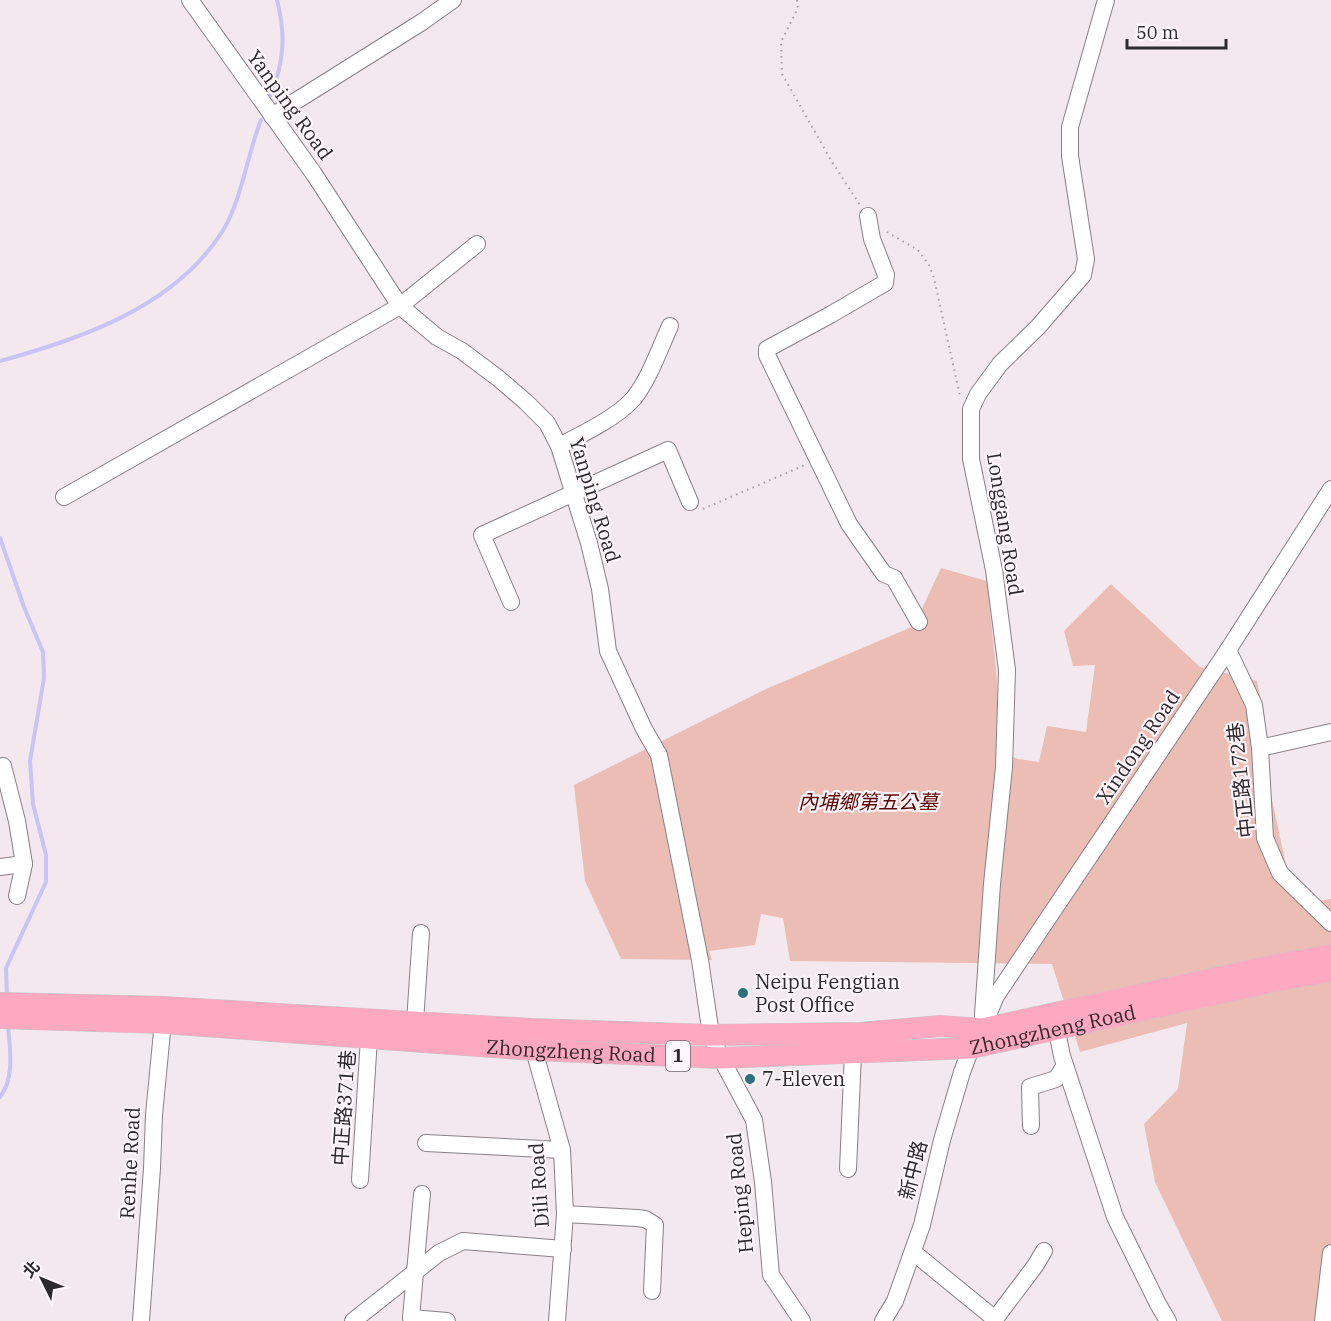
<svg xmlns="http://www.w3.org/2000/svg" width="1331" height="1321" viewBox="0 0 1331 1321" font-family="'IBM Plex Serif','Noto Sans TC',serif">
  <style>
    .green { fill: #ebbdb4 }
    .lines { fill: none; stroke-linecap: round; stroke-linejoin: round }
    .stream { stroke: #c9c3f7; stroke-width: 4 }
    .minor-casing { stroke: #898086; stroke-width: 18 }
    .major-casing { stroke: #c9c8c8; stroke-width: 22 }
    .path { stroke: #a69ea3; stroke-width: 2; stroke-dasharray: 1.5 4.5; stroke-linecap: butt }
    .minor { stroke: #fff; stroke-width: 16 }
    .major { stroke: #ffa8c1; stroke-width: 21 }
    .poi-dot { fill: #2b707f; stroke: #fef6fb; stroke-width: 2 }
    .labels { text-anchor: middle; stroke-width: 4.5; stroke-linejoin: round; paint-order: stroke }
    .shield { fill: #fef6fb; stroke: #6c676a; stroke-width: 1.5 }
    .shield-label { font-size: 18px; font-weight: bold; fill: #2e2a2c }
    .street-label { font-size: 20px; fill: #2e2a2c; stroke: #fef6fb }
    .park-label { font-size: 20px; font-style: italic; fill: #5d0400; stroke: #fef6fb }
    .poi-label { font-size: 20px; fill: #2e2a2c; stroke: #fef6fb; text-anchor: start }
  </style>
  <rect width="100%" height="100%" fill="#f2e8ee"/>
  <path class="green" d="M941 568 987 581 996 669 1002 752 1018 759 1039 762 1047 726 1086 732 1095 665 1073 666 1064 631 1111 584 1200 667 1257 681 1264 714 1262 754 1288 874 1302 903 1331 899V1321H1222L1155 1182 1144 1124 1178 1089 1187 1023 1080 1052 1052 964 790 961 783 918 761 914 755 945 709 951 712 960 621 959 585 881 574 785 766 689 914 626Z"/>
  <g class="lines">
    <g class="stream">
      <path d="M271 95C284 61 286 35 277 0"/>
      <path d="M0 361C81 339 174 307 222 232 242 200 247 155 261 120"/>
      <path d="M0 538 24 607 43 652 44 678 30 761 33 804 46 855V882L6 968 7 998"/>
      <path d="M0 1097C15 1077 10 1050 8 1026"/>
    </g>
    <g class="minor-casing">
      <g id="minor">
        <path d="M190 0 314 174 400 306 437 337 462 351 498 378 526 402 547 423 559 446 589 543 600 589 608 651 644 729 659 755 700 960 711 1035 721 1058 754 1120 763 1182 771 1275 802 1321"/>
        <path d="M272 116 422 22 453 0"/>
        <path d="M868 216 872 239 886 275 885 283 830 315 767 349V355L849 524 884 574 894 578 919 622"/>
        <path d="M559 446C581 435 618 417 634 398 650 377 659 350 670 326"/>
        <path d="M64 497 400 306 477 244"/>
        <path d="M511 602 482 535 668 450 690 502"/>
        <path d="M1228 650 1254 705 1260 748 1265 838 1280 873 1331 923"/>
        <path d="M1260 748 1331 732"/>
        <path d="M3 766 17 821 24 864 17 896"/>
        <path d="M0 867 24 864"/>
        <path d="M1054 1017 1062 1056 1115 1217 1158 1304 1168 1321"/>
        <path d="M415 1022 421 933"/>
        <path d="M982 1029 992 884 1004 767 1007 670 994 570 971 459V409L978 394 1000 364 1038 327 1083 275 1086 259 1070 156V127L1106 0"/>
        <path d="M534 1050 562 1150 565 1214 557 1321"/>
        <path d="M1031 1126 1030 1087 1056 1079 1065 1065"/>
        <path d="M426 1143 562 1150"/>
        <path d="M848 1169 853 1053"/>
        <path d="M360 1180 369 1038"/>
        <path d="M422 1194 411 1318 447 1321"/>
        <path d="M565 1214 637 1218 645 1219 655 1225 652 1291"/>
        <path d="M913 1252 995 1319 1035 1266 1044 1251"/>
        <path d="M141 1321 152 1168 154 1115 164 1011"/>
        <path d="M353 1321 439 1253 463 1241 563 1249"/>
        <path d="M883 1321 895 1301 922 1225 942 1140 962 1072 971 1048 982 1029 996 996 1228 650 1331 489"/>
        <path d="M1323 1321 1331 1253"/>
      </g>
    </g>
    <g class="major-casing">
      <g id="major">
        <path d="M0 1003 164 1007 531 1029 711 1035 861 1033 940 1026 982 1029 1271 966 1331 955"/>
        <path id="s1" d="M0 1018 163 1023 534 1050 721 1058 971 1048 1275 981 1331 971"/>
      </g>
    </g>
    <g class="path">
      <path d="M797 0 798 8 781 42 782 74 832 162 860 205"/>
      <path d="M887 232 918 250 929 265 934 278 960 396"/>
      <path d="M703 509 805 465"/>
    </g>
    <use href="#minor" class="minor"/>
    <use href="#major" class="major"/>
  </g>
  <g class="poi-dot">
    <circle cx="743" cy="993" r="6"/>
    <circle cx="750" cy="1079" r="6"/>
  </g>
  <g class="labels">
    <rect class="shield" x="666" y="1041" width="24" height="30" rx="4.5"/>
    <g class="shield-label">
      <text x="678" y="1062">1</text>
    </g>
    <g class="street-label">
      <text transform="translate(290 105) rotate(54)" y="7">Yanping Road</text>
      <text transform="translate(595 500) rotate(73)" y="7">Yanping Road</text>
      <text transform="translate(1005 524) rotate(81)" y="7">Longgang Road</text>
      <text transform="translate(1138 747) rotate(-56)" y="7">Xindong Road</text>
      <text transform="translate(1241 780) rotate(-96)" y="7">中正路172巷</text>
      <text dy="7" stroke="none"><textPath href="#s1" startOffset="1056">Zhongzheng Road</textPath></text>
      <text dy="7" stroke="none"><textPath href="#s1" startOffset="572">Zhongzheng Road</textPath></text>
      <text transform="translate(344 1108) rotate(-86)" y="7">中正路371巷</text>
      <text transform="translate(130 1163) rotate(-87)" y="7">Renhe Road</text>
      <text transform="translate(913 1170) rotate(-76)" y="7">新中路</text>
      <text transform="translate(539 1185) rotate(-94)" y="7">Dili Road</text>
      <text transform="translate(740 1193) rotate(-96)" y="7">Heping Road</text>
    </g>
    <g class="park-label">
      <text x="868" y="809">內埔鄉第五公墓</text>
    </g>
    <g class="poi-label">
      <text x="755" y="989">Neipu Fengtian<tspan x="755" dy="23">Post Office</tspan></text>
      <text x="762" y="1086">7-Eleven</text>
    </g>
  </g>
  <g transform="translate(42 1279) rotate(313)" stroke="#fef6fb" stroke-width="4.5" paint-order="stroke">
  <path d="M0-4.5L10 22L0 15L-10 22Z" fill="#2e2a2c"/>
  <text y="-9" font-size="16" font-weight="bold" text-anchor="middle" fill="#2e2a2c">北</text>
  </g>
  <path d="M1127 39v9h99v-9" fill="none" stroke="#2e2a2c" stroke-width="3"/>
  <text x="1136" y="39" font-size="18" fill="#2e2a2c" stroke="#fef6fb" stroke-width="4.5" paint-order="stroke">50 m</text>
</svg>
